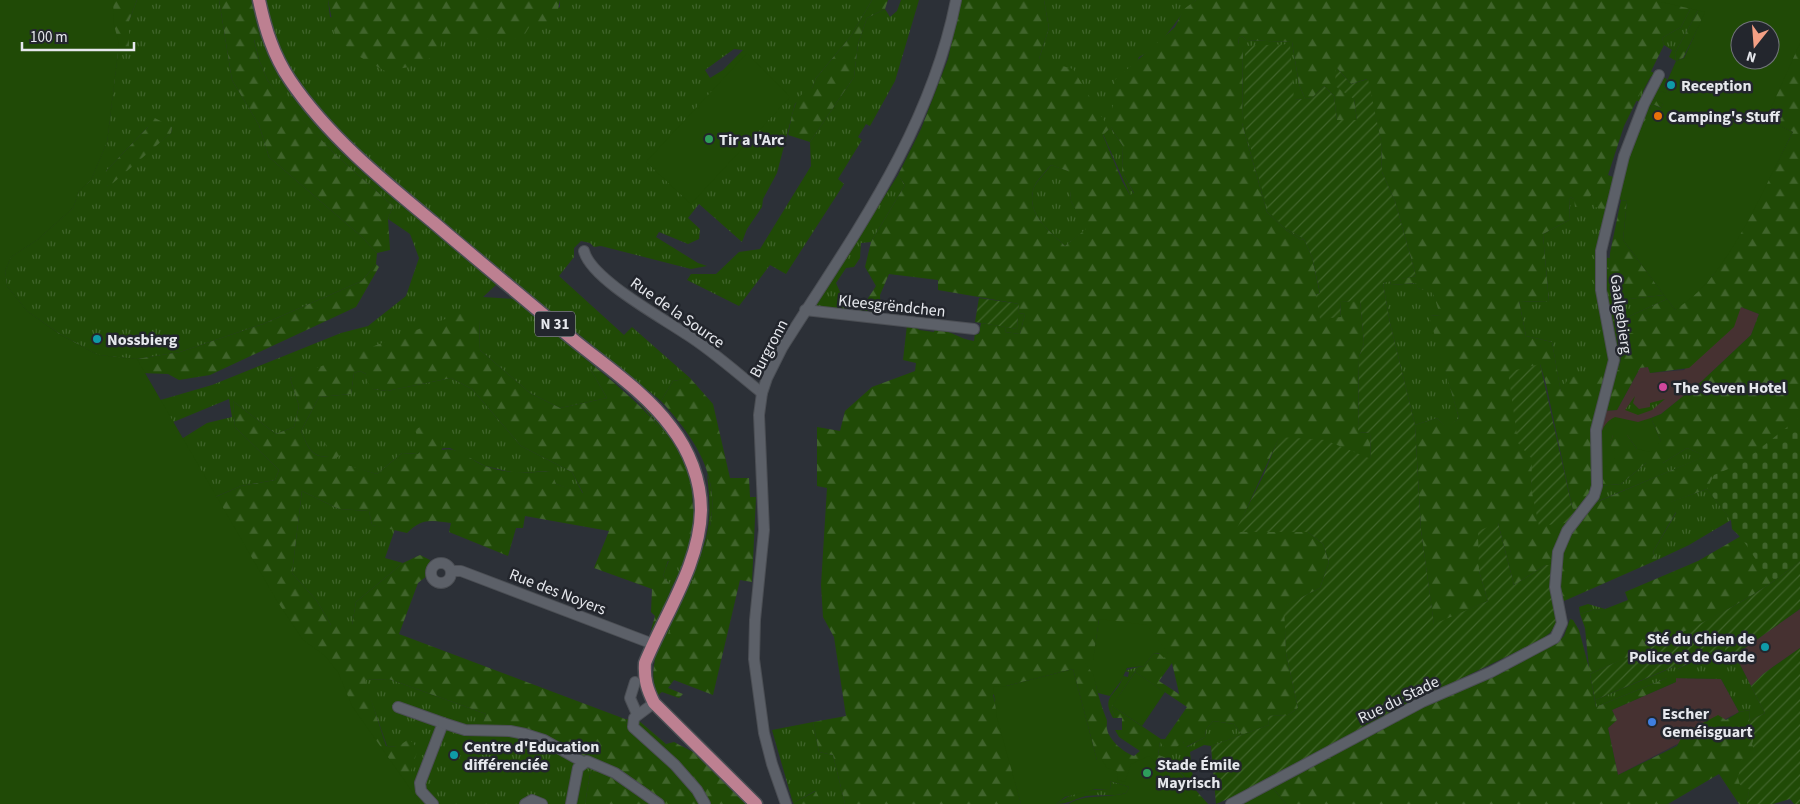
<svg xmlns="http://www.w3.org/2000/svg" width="1800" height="804" viewBox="0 0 1800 804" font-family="'Source Sans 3',sans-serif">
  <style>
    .commercial { fill: #463131 }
    .grass { fill: url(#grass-tufts); fill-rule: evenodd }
    .forest { fill: url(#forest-firs); fill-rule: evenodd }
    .cemetery { fill: url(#cemetery-stones) }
    .park { fill: #204a06; fill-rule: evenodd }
    .garden { fill: url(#garden-furrows) }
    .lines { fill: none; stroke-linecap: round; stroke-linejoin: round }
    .minor-casing { stroke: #4b4e54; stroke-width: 12 }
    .major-casing { stroke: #4b4e54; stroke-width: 15 }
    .minor { stroke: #5c6068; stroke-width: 10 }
    .major { stroke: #bd8091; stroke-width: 12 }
    .culture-dot { fill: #0f9aa8; stroke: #23262d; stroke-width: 2 }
    .food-dot { fill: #e8710a; stroke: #23262d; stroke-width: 2 }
    .leisure-dot { fill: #2e9e5b; stroke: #23262d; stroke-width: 2 }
    .hotel-dot { fill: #d1479c; stroke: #23262d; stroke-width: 2 }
    .shop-dot { fill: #3f7fe0; stroke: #23262d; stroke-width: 2 }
    .labels { text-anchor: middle; stroke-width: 5; stroke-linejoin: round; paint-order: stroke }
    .shield { fill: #23262d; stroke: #acaeb3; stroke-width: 1 }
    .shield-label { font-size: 15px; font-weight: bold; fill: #e6e8ed }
    .poi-label { font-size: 16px; font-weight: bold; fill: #e6e8ed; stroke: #23262d; text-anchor: start }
    .street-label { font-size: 16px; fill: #e6e8ed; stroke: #23262d }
  </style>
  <defs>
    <pattern id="grass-tufts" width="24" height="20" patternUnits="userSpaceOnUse" patternTransform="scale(1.25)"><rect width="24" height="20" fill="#204a06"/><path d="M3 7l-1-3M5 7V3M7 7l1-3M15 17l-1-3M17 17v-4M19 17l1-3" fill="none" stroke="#40642b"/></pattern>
    <pattern id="forest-firs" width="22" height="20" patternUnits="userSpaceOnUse" patternTransform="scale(1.25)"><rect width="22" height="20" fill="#204a06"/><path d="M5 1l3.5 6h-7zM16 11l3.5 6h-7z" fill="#40642b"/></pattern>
    <pattern id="cemetery-stones" width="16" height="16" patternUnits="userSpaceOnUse" patternTransform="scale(1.25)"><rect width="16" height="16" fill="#204a06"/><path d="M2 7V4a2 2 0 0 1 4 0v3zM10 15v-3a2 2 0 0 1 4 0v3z" fill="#40642b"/></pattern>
    <pattern id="garden-furrows" width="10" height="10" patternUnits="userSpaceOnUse" patternTransform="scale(1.25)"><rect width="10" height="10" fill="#204a06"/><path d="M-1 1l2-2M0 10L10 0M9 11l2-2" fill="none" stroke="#40642b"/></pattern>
  </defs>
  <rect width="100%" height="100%" fill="#2c3037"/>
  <g class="commercial">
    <path d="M1741 307 1759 314 1751 335 1702 381 1661 414 1651 418 1597 474 1601 411 1617 410 1640 368 1648 367 1650 373 1684 370Z"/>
    <path d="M1800 609V648L1763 674 1751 686 1735 655Z"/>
    <path d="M1676 678 1721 679 1739 712 1618 775 1608 728 1617 720 1612 710 1676 682Z"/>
  </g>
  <g class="grass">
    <path d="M137 0H219L232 80 259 125 269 157 361 236 377 253 376 264 362 281 263 324 180 352 137 359 98 355 60 334 27 311 7 286 5 271 11 257 37 240 73 208 79 191 91 180 107 142 119 44 129 48V21ZM148 121 172 127 171 133 107 186 106 171 148 127Z"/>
    <path d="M251 0H254L261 32 352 160 497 284 483 297 515 299 594 366 591 370 607 398 560 408 530 393 480 350 479 319 290 378 299 406 294 427 276 434 233 401 235 427 279 470 275 480 241 486 137 530 84 500 207 423 232 417 229 399 74 463 0 804V362L157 401 212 385 341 333 368 326 406 296 419 258 410 234 388 219 393 206 336 155 281 99 268 81 259 60 254 39 261 40Z"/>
    <path d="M263 0H328L330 17 469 38 531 23 560 7V0H872L851 36 816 78 812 88 795 104 777 173 763 199 762 207 747 229 742 242 699 204 688 218 700 229 699 239 688 244 659 232 656 237 698 263 707 266 691 269 601 246 594 247 590 243 581 241 574 248V257L559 276 624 335 632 327 690 378 673 381 661 401 398 188 337 129 302 89 276 44ZM734 49 743 50 723 70 710 78 705 70Z"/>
    <path d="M901 0H919L895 81 870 126 866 124 858 137 862 140 838 179 844 184 786 274 770 265 739 306 687 280 691 274H716L739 252 760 249 811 166 810 142 854 77 858 44 867 18 885 9 890 17 897 11Z"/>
    <path d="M1044 0H1196C1175 16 1167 45 1139 57L1111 128 1123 146 1122 172 1134 194 1130 195 1103 134 1109 129 1039 59 1049 28Z"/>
    <path d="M1695 0 1701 5 1675 53 1676 61 1669 57 1672 50 1664 45 1662 38 1681 27Z"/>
    <path d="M1242 36 1246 40 1292 42 1299 84 1305 99 1294 100 1287 229 1304 239 1301 240 1286 230 1267 212 1242 123 1243 45H1238L1239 38Z"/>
    <path d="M1650 71 1667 79 1664 87 1668 90 1667 94 1660 91 1654 83 1656 79 1651 76 1643 91 1642 103 1635 100Z"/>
    <path d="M1636 133 1640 135 1600 257 1610 258 1609 269 1605 270 1620 300 1664 295 1667 299 1630 316 1636 334 1621 350 1619 370 1561 393 1552 342 1526 336 1519 301 1549 302 1543 234 1569 220 1570 197 1574 199 1595 191 1606 210 1613 177 1617 178Z"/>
    <path d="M1051 165 1069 171 1071 201 1087 229 1065 246C1050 231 1027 215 1033 191 1034 183 1046 172 1051 165Z"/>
    <path d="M898 175 905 185 871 242 861 243 860 258 854 267 846 268 836 283 848 310 814 307Z"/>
    <path d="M1390 281 1391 285 1417 283 1418 288 1433 292 1441 315 1430 316 1459 418 1447 429 1437 418 1415 425 1390 323 1383 283Z"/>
    <path d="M1018 313 1025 314 1020 334 1005 332 1006 327 1017 329Z"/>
    <path d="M360 371 366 374 373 389 387 391 451 378 472 389 521 446 572 472 583 494 556 484 550 471 516 473 485 466 450 448 423 449 418 454 402 453 377 474 340 464 330 456C311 459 308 446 301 431L319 397 351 394 354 373Z"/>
    <path d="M1635 396 1633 403 1639 409 1650 407V403L1665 399 1652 410 1638 415 1625 410Z"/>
    <path d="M637 401C682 441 706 488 690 549 687 562 678 575 672 587L663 576C670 553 685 533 693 510 695 504 692 494 690 487 681 451 662 428 637 401Z"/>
    <path d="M1687 448 1706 456 1589 505 1597 486 1621 484 1646 463H1663Z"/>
    <path d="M707 474C729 525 677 617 655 663L654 656C670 621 702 564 708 528 711 510 709 492 707 474Z"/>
    <path d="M1707 489 1731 520 1689 545 1657 560 1653 552 1676 513 1670 502Z"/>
    <path d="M302 491 339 509 369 511 372 525 395 529 385 558 403 563 356 602 352 625H331L317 601 292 573Z"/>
    <path d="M1588 604 1605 609 1592 610 1580 614 1579 607Z"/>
    <path d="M1725 645 1728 657 1735 655 1765 713 1749 721 1750 710 1739 712 1721 679 1667 678 1596 707 1595 700 1676 666 1678 669Z"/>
    <path d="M1138 667 1111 708 1115 718H1113C1100 694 1118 696 1123 676L1128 677 1129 672 1124 671Z"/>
    <path d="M389 679 486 714 483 724 474 726 510 731 595 763 590 774 585 804H433L406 788 397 747 387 746 364 680Z"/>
    <path d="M625 719 638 720 666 744 663 747 679 762C659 754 631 741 625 719Z"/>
    <path d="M1213 721 1234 724 1242 735 1211 746 1204 745 1190 752 1194 787 1167 758 1158 755 1160 741 1183 742 1187 747 1205 737 1206 730Z"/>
    <path d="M813 722 819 752 833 755 845 804H822L815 791 793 803 772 730Z"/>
    <path d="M1110 781 1129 787 1126 793C1112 797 1100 794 1086 796 1075 799 1068 804 1056 804 1071 792 1092 789 1111 789Z"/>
  </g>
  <g class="forest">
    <path d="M107 0H137L129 21V49L119 45 107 142 91 180 79 191 73 208 37 240 11 257 5 271 7 286 27 311 60 334 98 355 137 359 180 352 263 324 362 281 376 264 379 267 356 307 210 375 179 380 168 374 141 373 0 343V254Z"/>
    <path d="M219 0H251L261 41 254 40 259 60 268 81 281 98 336 155 393 206 388 219 390 250 377 253 361 236 269 157 259 125 232 80Z"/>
    <path d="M328 0H560L554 28 531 24 522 39H470L443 35 438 55 409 67 385 71 353 53 335 35Z"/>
    <path d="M872 0H888L885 9 867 18 858 44 854 77 810 142 788 135C792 118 793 94 812 88L816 78 851 36Z"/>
    <path d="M961 0H1044L1049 28 1039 59 1073 69 1109 129 1103 135 1122 181 1130 195 1134 193 1122 172 1123 146 1111 128 1115 80 1175 27 1184 9 1196 0H1695L1681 27 1662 38 1664 45 1624 126 1608 175 1613 177 1606 210 1595 207V191L1581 206 1575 207 1574 199 1570 197 1569 220 1543 234 1549 302 1519 301 1526 336 1552 342 1561 392 1569 377 1619 370 1625 333H1635L1627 328 1630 316 1667 299 1675 310 1713 275 1743 228 1793 132 1765 119 1796 51 1800 0V561C1739 612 1662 642 1590 674L1596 707 1667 678H1676V682L1612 710 1617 720 1608 728 1618 775 1677 746 1684 733 1718 715 1726 720 1739 712 1750 710 1748 737 1754 738 1755 752 1747 804H1739L1719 774 1668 804H1286L1272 787 1431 703 1557 643 1564 636 1570 619 1573 620 1579 630 1589 668 1585 628 1580 614 1592 610 1605 609 1628 600 1625 592 1698 561 1741 536 1731 520 1707 489 1671 502 1676 512 1653 552 1657 560 1564 601 1546 565 1514 585 1498 523 1479 571 1488 601 1434 625 1421 530 1415 425 1437 418 1447 428 1459 418 1429 316 1440 315 1433 293 1418 288 1416 283 1391 285 1390 281 1416 276 1395 201 1382 172 1381 141 1367 79 1351 84 1337 68 1354 99 1357 120H1337L1334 96 1324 86 1312 98 1305 99 1299 84 1292 42 1246 40 1242 36 1239 38 1238 44 1243 45 1242 123 1267 212 1286 230 1301 240 1304 239 1312 257 1320 294H1316L1341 317 1340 302 1360 300 1364 343 1359 357 1358 432 1370 433 1371 460 1279 438 1236 532H1308L1323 544 1329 562 1320 588 1285 606 1286 653 1298 708 1288 715 1268 716 1269 725 1242 735 1234 724 1213 721 1206 730 1205 737 1186 747 1183 742 1169 753 1160 742 1158 755 1167 758 1208 804H1165L1118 780 1097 760 1073 669 1006 686 993 695 1021 804H845L833 755 819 752 813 722 846 716 834 637 823 617 821 585 827 488 817 486V427L840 431 845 411 872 387 915 371 916 363 903 360 907 325 917 327 919 330 934 332 935 328C950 330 959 339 974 341L975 333 979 334 981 323 1006 327 1005 332 1020 334 1025 314 1018 313 1019 304 938 290V280L889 274 880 295 881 314 859 312 876 286 865 267 871 242 905 185 898 175 921 129 948 59ZM1051 165 1068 171 1071 201 1086 229 1065 246C1050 231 1027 215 1033 191 1034 183 1045 172 1051 165ZM1741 307 1759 314 1751 335 1702 381 1661 414 1651 418 1661 441 1637 449 1627 435H1613L1602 470 1597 474 1601 411 1617 410 1640 368 1648 367 1650 373 1689 368 1734 327ZM1540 364 1546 384 1575 520 1531 488ZM1687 448 1705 456 1590 505 1597 486 1621 484 1646 463H1663ZM1099 619 1168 653 1153 654 1144 666 1138 667 1135 672 1187 707 1165 739H1161L1112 706 1111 708 1115 718H1122V730H1115L1119 737 1140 751 1134 756C1123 752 1109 740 1107 729 1106 725 1108 721 1106 718 1090 675 1093 663 1099 619ZM1172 663 1179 693V694L1159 681Z"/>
    <path d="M1701 5 1706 12 1683 58 1676 61 1675 53Z"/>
    <path d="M1646 99H1654L1663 103 1662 108 1652 104 1640 135 1635 133Z"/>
    <path d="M151 116 172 127 171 133 113 183 107 186 102 183 106 171 148 127V121Z"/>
    <path d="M1621 200 1627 201 1623 240 1664 295 1620 300 1606 288 1605 270 1609 269 1610 253Z"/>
    <path d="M469 310 479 319 480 350 530 393 560 408 607 398 591 370 594 366C660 421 718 470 682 564L668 561 663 576 672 587 654 632 651 630 655 616 651 612 652 589 594 568 609 531 525 516 523 528H516L508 556 449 532 451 523C432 520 421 518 407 533L372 525 369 511 339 509 302 491 292 573 317 601 331 625H352L356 602 403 563 420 555 430 560 428 575 418 583 399 634 625 719C630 737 647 742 660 755 674 770 690 786 701 804H585L590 774 595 763 544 740 474 726 483 723 486 714 389 679 365 680 386 746 397 747 409 739 418 749 408 780 404 784 410 788 420 787 433 804H280L136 531 241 486 275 480 279 470 235 427 233 401 276 434 294 427 299 406 290 378ZM360 371 366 374 367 382 373 389 387 391 451 378 472 389 521 446 572 472 583 493 556 484 551 471C528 473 507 474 485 466 470 460 458 446 442 450L441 428 428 422 415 430 422 449 418 454 402 453 377 474 340 463 335 459 343 453 344 445 337 438 330 437 325 443 329 456C311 459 308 446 301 431L319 397 351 394 354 373Z"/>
    <path d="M690 378 713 404 730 478H749L750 497H756L752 582 740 580 713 695 674 680 668 688 683 694 679 698 662 692 658 695C653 686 652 671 655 661 659 650 666 638 672 627 691 586 721 528 710 482 703 450 682 424 661 401L673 381Z"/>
    <path d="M674 742 695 753 748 804H708L679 762 663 747 666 744Z"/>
    <path d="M816 791 822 804H794L793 803Z"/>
  </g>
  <path class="cemetery" d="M1800 417V561L1775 580C1756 567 1750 544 1732 529L1731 520 1707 489 1714 475 1740 464Z"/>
  <g class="park">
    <path d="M0 0H113L114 25 119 44 107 142 91 180 79 191 73 208 37 240 11 257 5 271 7 286 27 311 59 334 98 355 137 359 277 601 303 640 324 655 338 672 352 706 421 804H0Z"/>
    <path d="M1663 0H1800V43L1766 119 1793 132C1767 181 1739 251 1699 291 1692 298 1683 304 1675 310L1623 240 1627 201 1617 199 1621 179 1652 104 1661 108 1663 104 1654 99H1646L1654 83 1660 91 1667 93 1668 90 1664 88 1676 61 1684 58 1705 12 1661 2ZM1740 30H1770V60H1740Z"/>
    <path d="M747 53 790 97 691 204 646 162Z"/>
    <path d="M1615 417 1638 422 1651 418 1661 441 1651 452 1637 449 1627 435H1613L1610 445 1618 455 1602 470C1601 450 1594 427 1615 417Z"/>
    <path d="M1099 619 1147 625 1168 653 1164 658 1159 653 1153 654 1144 666 1127 668 1121 681 1110 696 1098 693 1093 674 1085 663 1088 660H1093Z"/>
    <path d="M1073 669 1097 760H1102L1107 768 1117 771 1118 780 1125 782 1131 764 1149 756 1196 804H1068C1087 793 1105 799 1126 793L1129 787 1110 781 1111 789H1096L1065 797 1056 804H1021L997 718 993 687 1006 686Z"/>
    <path d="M1135 672 1165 692 1142 726 1112 706Z"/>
    <path d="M1272 787 1286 804H1242Z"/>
  </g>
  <g class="garden">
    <path d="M1290 44 1294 100 1312 98 1324 86 1334 96 1337 120H1357L1354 99 1335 86 1336 67 1351 84 1368 79 1381 141 1382 172 1395 201 1416 276 1383 283 1390 323 1415 425 1421 530 1434 624 1488 601 1479 571 1478 531 1498 523 1514 585 1546 565H1553L1556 623 1551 632 1541 640 1421 698 1235 796 1216 804 1211 746 1269 725 1267 716 1288 715 1298 708 1286 653 1284 606 1320 588 1329 562 1323 544 1308 532H1235L1264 474 1279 437 1325 440 1371 459 1370 433 1358 432 1359 357 1364 343 1360 301 1340 302 1341 317 1320 319 1316 295 1320 293 1312 257 1304 239 1287 229 1268 211 1244 123 1245 46Z"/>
    <path d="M979 298 1019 304 1017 329 975 322Z"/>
    <path d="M1540 364 1575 520 1573 522 1539 526 1531 488 1532 459 1518 443 1508 372Z"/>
    <path d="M1800 561V609L1735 655 1728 658 1724 646 1677 669 1675 666 1595 700 1590 674C1662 641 1739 612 1800 561Z"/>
    <path d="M1800 648V804H1794L1790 799 1773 804H1747L1749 789 1740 785 1738 778 1742 759 1755 752 1752 744 1754 738H1748L1749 721 1765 713 1751 686 1763 674Z"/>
  </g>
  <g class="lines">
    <g class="minor-casing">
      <g id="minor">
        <path d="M584 251C591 279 661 317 686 334 713 351 737 373 762 393"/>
        <path d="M805 310 974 329"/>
        <circle cx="441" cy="573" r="10"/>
        <path d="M451 571H461L653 644"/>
        <path d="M635 682 630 698 637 714"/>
        <path d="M654 703 634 718 633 727 675 765 697 790 705 804"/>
        <path d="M398 707 443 723 420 783 421 791 433 804"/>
        <path d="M443 723 465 730 510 731 525 734 544 740 583 762"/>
        <path d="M525 804 532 800 542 804"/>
        <path d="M571 804 578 768 587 761 615 773 659 804"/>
        <path d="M786 804 772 764 764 733 754 659 755 620 764 530 759 415 762 393 767 378 782 348C853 236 930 132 956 0"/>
        <path d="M1231 804 1422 702 1491 672 1555 638 1562 623 1555 587 1558 552 1567 531 1594 496 1597 486 1596 430 1614 360 1601 290V251L1624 156 1644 104 1659 75"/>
      </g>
    </g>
    <g class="major-casing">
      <path id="major" d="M259 0C265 28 273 55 290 80 327 135 382 180 433 222 480 262 527 301 575 341 607 367 646 393 671 427 689 450 701 480 701 510 700 564 665 614 645 663 644 679 647 689 654 703L756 804"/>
    </g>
    <use href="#minor" class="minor"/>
    <use href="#major" class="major"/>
  </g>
  <g class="culture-dot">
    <circle cx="1671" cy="85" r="5"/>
    <circle cx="97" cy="339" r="5"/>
    <circle cx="1765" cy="647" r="5"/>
    <circle cx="454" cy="755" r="5"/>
  </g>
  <circle class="food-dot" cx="1658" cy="116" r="5"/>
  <g class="leisure-dot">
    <circle cx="709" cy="139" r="5"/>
    <circle cx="1147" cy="773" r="5"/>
  </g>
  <circle class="hotel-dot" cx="1663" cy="387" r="5"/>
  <circle class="shop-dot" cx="1652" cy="722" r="5"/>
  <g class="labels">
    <rect class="shield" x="535" y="311.5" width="40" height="25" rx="4"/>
    <g class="shield-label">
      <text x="555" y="329">N 31</text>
    </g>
    <g class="poi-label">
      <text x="1681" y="91">Reception</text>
      <text x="1668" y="122">Camping's Stuff</text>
      <text x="719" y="145">Tir a l'Arc</text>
      <text x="107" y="345">Nossbierg</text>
      <text x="1673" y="393">The Seven Hotel</text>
      <text x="1755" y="644" text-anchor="end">Sté du Chien de<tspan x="1755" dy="18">Police et de Garde</tspan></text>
      <text x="1662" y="719">Escher<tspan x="1662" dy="18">Geméisguart</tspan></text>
      <text x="464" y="752">Centre d'Education<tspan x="464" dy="18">différenciée</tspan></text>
      <text x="1157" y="770">Stade Émile<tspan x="1157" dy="18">Mayrisch</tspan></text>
    </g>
    <g class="street-label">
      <text transform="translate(892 305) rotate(6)" y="6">Kleesgrëndchen</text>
      <text transform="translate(678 312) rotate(35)" y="6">Rue de la Source</text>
      <text transform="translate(1622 314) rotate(82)" y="6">Gaalgebierg</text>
      <text transform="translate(768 348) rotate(-62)" y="6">Burgronn</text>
      <text transform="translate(558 591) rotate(21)" y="6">Rue des Noyers</text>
      <text transform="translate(1398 699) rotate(-26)" y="6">Rue du Stade</text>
    </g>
  </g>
  <g transform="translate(1755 45) rotate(197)"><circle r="24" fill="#23262d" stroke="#71747a"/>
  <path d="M0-4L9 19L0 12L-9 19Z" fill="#f39f84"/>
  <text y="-8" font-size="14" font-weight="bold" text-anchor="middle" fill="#e6e8ed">N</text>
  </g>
  <path d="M22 42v8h112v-8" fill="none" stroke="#e6e8ed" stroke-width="2.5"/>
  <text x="30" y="42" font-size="15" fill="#e6e8ed" stroke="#23262d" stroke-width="4" paint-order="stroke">100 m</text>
</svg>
